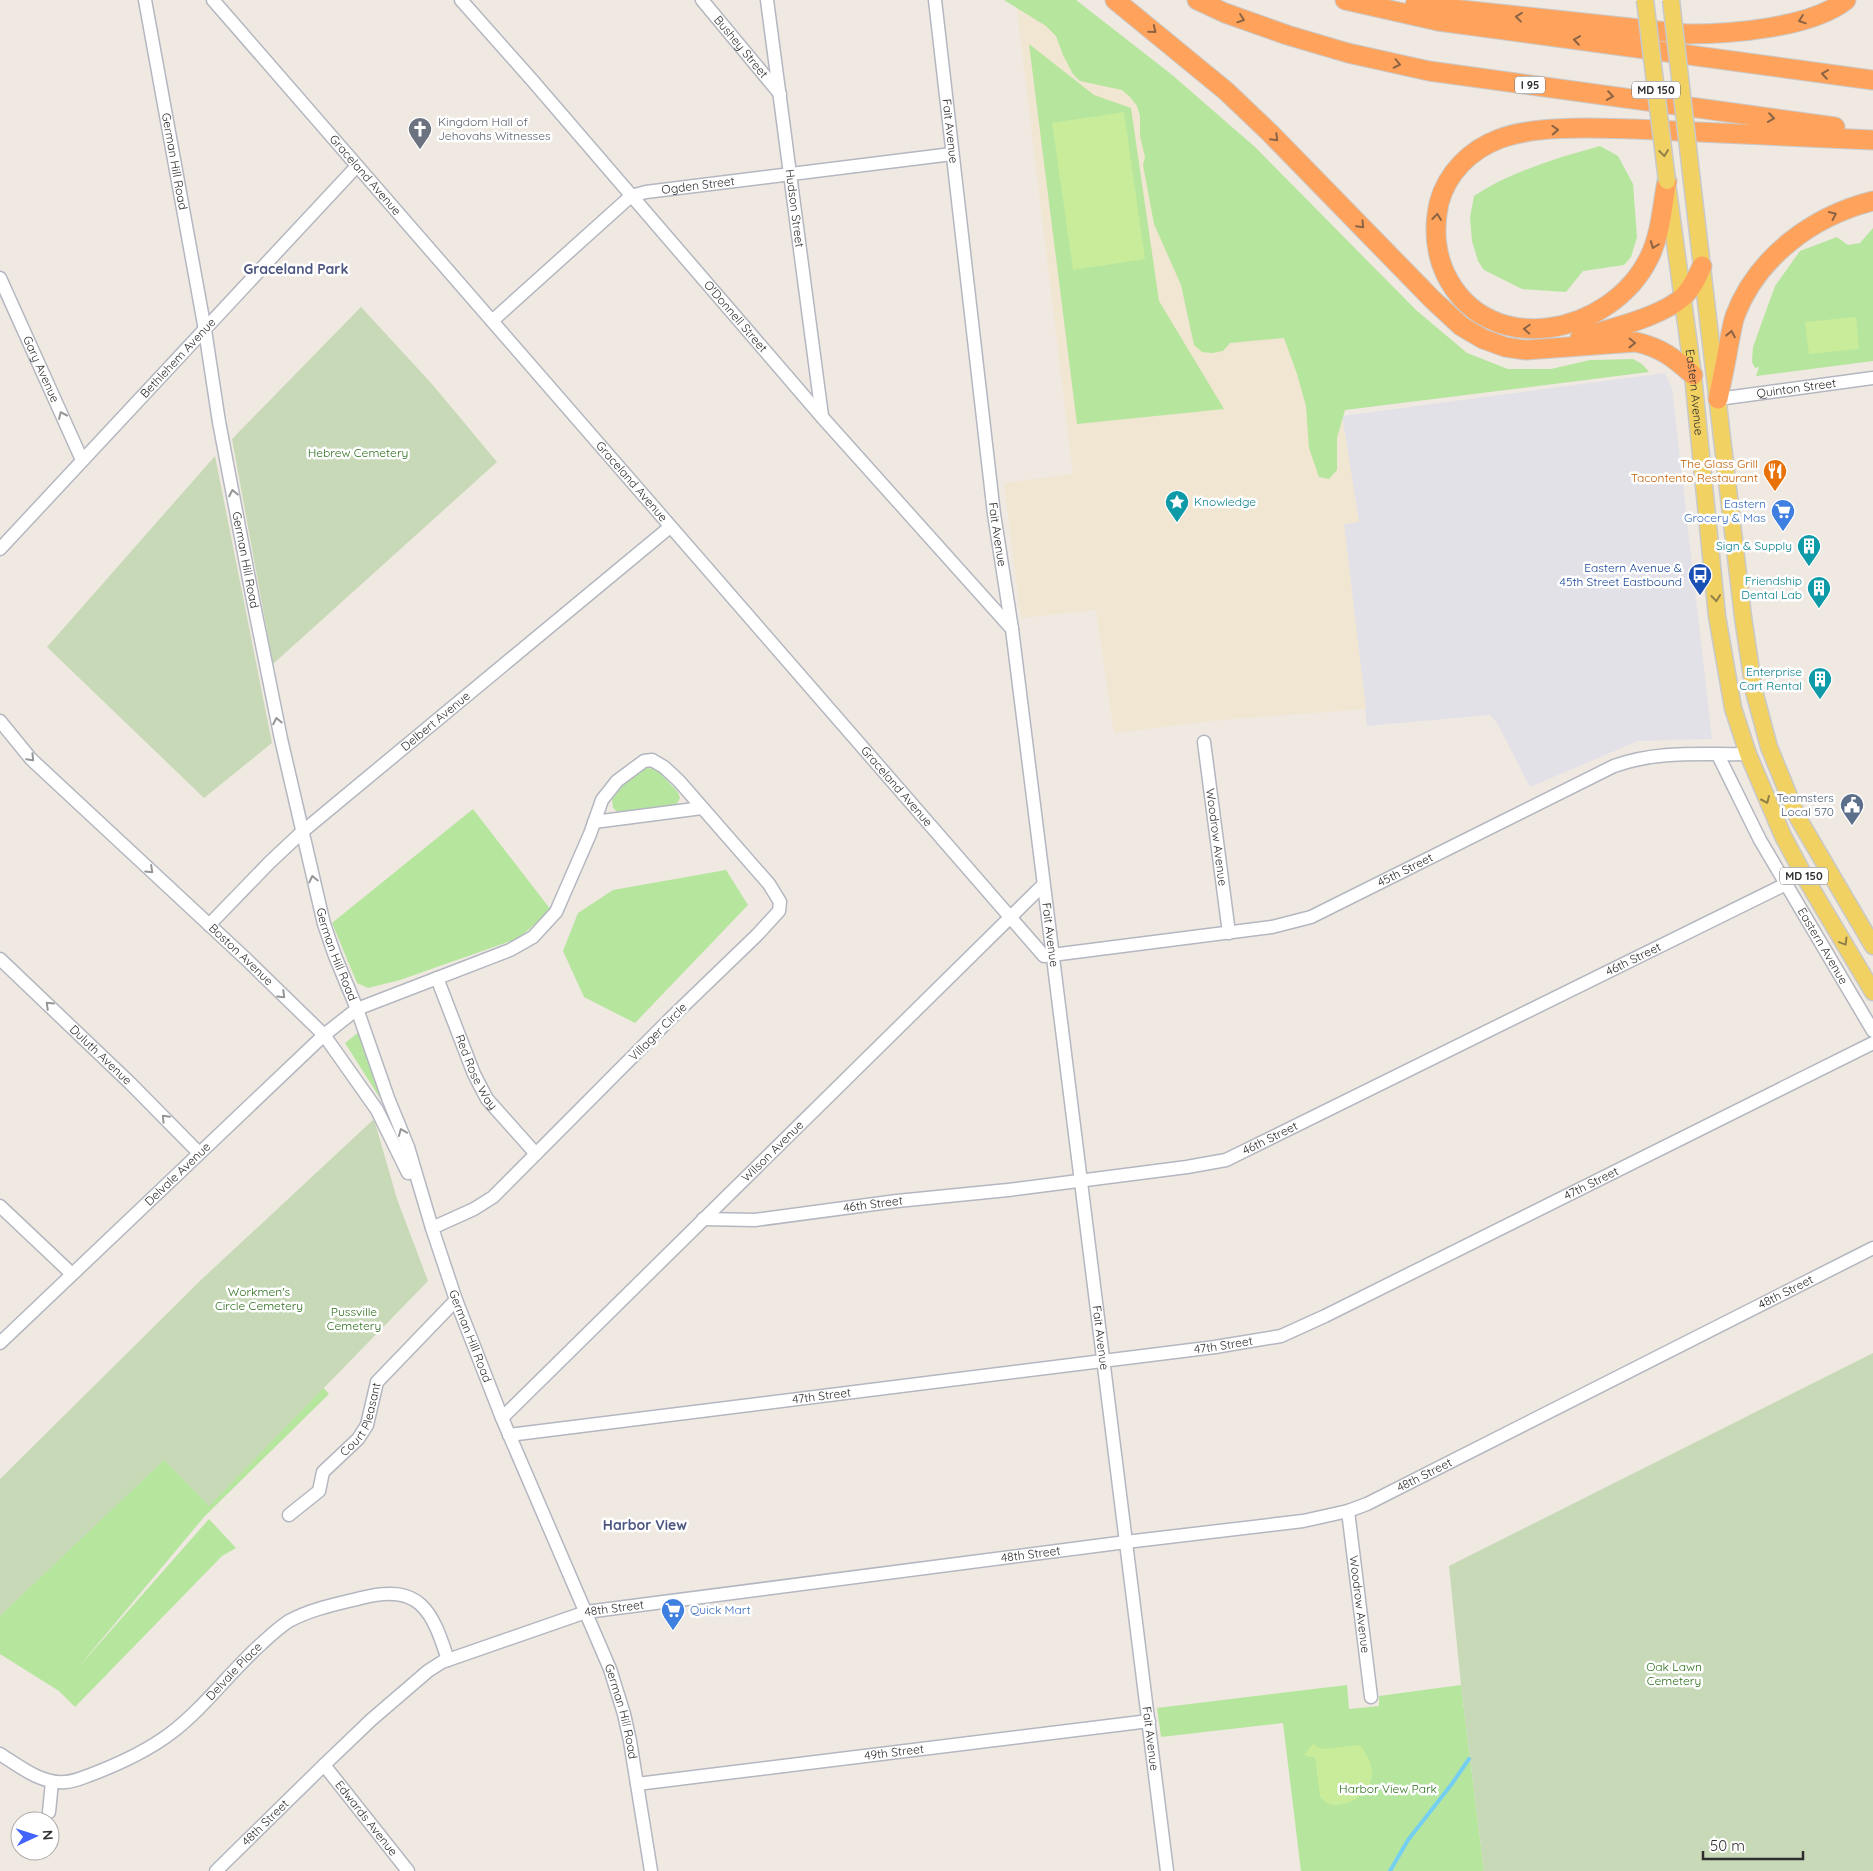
<svg xmlns="http://www.w3.org/2000/svg" width="1873" height="1871" viewBox="0 0 1873 1871" font-family="Quicksand,sans-serif">
  <style>
    .industrial { fill: #e3e1e8 }
    .education { fill: #f0e6d1 }
    .green { fill: #b6e59e }
    .cemetery { fill: #c8d9b8 }
    .pitch { fill: #c9ec9a }
    .lines { fill: none; stroke-linecap: round; stroke-linejoin: round }
    .stream { stroke: #75cff0; stroke-width: 4 }
    .minor-casing { stroke: #b4b7c1; stroke-width: 15 }
    .major-casing { stroke: #c9c9c9; stroke-width: 19 }
    .highway-casing { stroke: #c9c9c9; stroke-width: 21 }
    .minor { stroke: #fff; stroke-width: 12 }
    .major { stroke: #f2d163; stroke-width: 16 }
    .highway { stroke: #ffa35c; stroke-width: 19 }
    .major-bridge-casing { stroke: #c9c9c9; stroke-width: 19; stroke-linecap: butt }
    .major-bridge { stroke: #f2d163; stroke-width: 16 }
    .oneway { stroke: #8c6343 }
    .oneway2 { stroke: #908048 }
    .oneway3 { stroke: #969696 }
    .labels { text-anchor: middle; stroke-width: 5; stroke-linejoin: round; paint-order: stroke }
    .shield { fill: #fff; stroke: #6d6d6d; stroke-width: 1 }
    .shield-label { font-size: 11px; font-weight: bold; fill: #2e2e2e }
    .street-label { font-size: 12px; fill: #2e2e2e; stroke: #fff }
    .worship-label { font-size: 12px; fill: #5b616d; stroke: #fff; text-anchor: start }
    .park-label { font-size: 12px; fill: #2c6e1b; stroke: #fff }
    .food-label { font-size: 12px; fill: #c56008; stroke: #fff; text-anchor: end }
    .culture-label { font-size: 12px; fill: #0d838f; stroke: #fff; text-anchor: end }
    .shop-label { font-size: 12px; fill: #366cbe; stroke: #fff; text-anchor: end }
    .transit-label { font-size: 12px; fill: #164399; stroke: #fff; text-anchor: end }
    .service-label { font-size: 12px; fill: #4e5e75; stroke: #fff; text-anchor: end }
    .neighbourhood-label { font-size: 14px; font-weight: bold; fill: #4d5680; stroke: #fff }
  </style>
  <rect width="100%" height="100%" fill="#efe9e1"/>
  <path class="industrial" d="M1665 373 1672 388 1712 739 1638 741 1530 787 1497 723 1490 715 1367 726 1344 524 1359 522 1342 416Z"/>
  <path class="education" d="M1016 2 1178 91 1287 329 1342 416 1359 522 1344 524 1366 709 1219 720 1114 733 1096 610 1021 618 1004 483 1073 474Z"/>
  <g class="green">
    <path d="M1004 0H1076L1171 74 1255 147 1416 310 1467 353 1508 369H1551L1590 360 1633 359 1642 364 1649 372 1345 410 1337 438V470L1329 479 1319 477 1309 448 1306 406 1297 374 1284 338 1230 343 1223 351 1212 353 1202 352 1194 345 1181 285 1154 224 1143 165 1145 157 1140 136V116L1137 106 1130 97 1122 90 1080 81 1073 74 1063 55 1056 36 1046 26Z"/>
    <path d="M1029 44 1094 95 1131 108 1159 301 1224 409 1077 424Z"/>
    <path d="M1600 146 1618 156 1633 184 1637 237 1631 257 1624 265 1583 271 1566 292 1522 289 1484 270 1478 261 1472 241 1470 218 1474 196C1512 171 1557 158 1600 146Z"/>
    <path d="M1873 228V361L1756 376 1759 367 1755 368 1752 362 1753 347 1775 286 1800 251 1837 237 1848 245 1860 243Z"/>
    <path d="M646 768 656 769 678 792 680 798 676 805 619 813 613 808 612 799 630 777Z"/>
    <path d="M473 809 551 910 519 938 400 980 368 988 357 983 332 923Z"/>
    <path d="M726 870 748 905 635 1023 584 997 563 951 578 913 613 890Z"/>
    <path d="M359 1032 385 1106 345 1043Z"/>
    <path d="M320 1384 329 1394 204 1517 76 1670 209 1519 236 1548 222 1556 75 1707 59 1691 0 1654V1597L154 1450Z"/>
    <path d="M1347 1685 1349 1709 1379 1706V1696L1461 1685 1484 1871H1301L1283 1723 1161 1737 1157 1708Z"/>
  </g>
  <g class="cemetery">
    <path d="M361 307 432 384 497 462 273 664 232 439Z"/>
    <path d="M215 456 272 743 204 798 47 647Z"/>
    <path d="M374 1119 397 1199 428 1281 209 1506 164 1460 0 1616V1479L202 1279Z"/>
    <path d="M1873 1353V1871H1484L1461 1685 1449 1566Z"/>
  </g>
  <g class="pitch">
    <path d="M1124 112 1145 259 1073 270 1052 123Z"/>
    <path d="M1856 317 1859 349 1809 354 1805 322Z"/>
    <path d="M1313 1744 1322 1749 1360 1745C1366 1753 1372 1762 1372 1773 1373 1792 1347 1809 1329 1804 1326 1803 1322 1799 1320 1797L1315 1758 1304 1755Z"/>
  </g>
  <g class="lines">
    <path class="stream" d="M1390 1871 1408 1840 1451 1785 1469 1759"/>
    <g class="minor-casing">
      <g id="minor">
        <path id="s1" d="M145 0 205 330 219 422 253 600 281 739 324 924 335 956 357 1009 388 1098 408 1147 432 1228 456 1300 502 1418 610 1669 624 1714 630 1741 651 1871"/>
        <path id="s2" d="M213 0 1044 956 1272 927 1311 917 1614 766C1659 750 1701 755 1748 754"/>
        <path id="s3" d="M461 0 532 80 822 417 1012 629"/>
        <path id="s4" d="M702 0 780 94"/>
        <path id="s5" d="M767 0 822 416"/>
        <path id="s6" d="M935 0 994 514 1012 629 1167 1871"/>
        <path id="s7" d="M0 278 82 460"/>
        <path id="s8" d="M492 321 631 196 646 192 952 154"/>
        <path id="s9" d="M1718 399 1873 378"/>
        <path id="s10" d="M0 549 357 166"/>
        <path id="s11" d="M0 721 31 759 246 959 324 1035 377 1110 408 1173"/>
        <path id="s12" d="M1204 742 1229 933"/>
        <path id="s13" d="M1718 755 1760 840 1873 1031"/>
        <path d="M594 822 702 808"/>
        <path id="s14" d="M209 925 270 862 302 832 670 527"/>
        <path id="s15" d="M0 959 130 1083 199 1153"/>
        <path id="s16" d="M437 978 474 1074 487 1099 536 1154"/>
        <path d="M0 1206 72 1274"/>
        <path id="s17" d="M703 1219 755 1220 897 1201 1008 1190 1187 1167 1226 1160 1786 884"/>
        <path id="s18" d="M0 1343 324 1035 357 1009 510 950 533 937 556 912 590 834 602 800 617 781 644 761 652 760 664 767 679 781 769 884 780 902 779 911 757 935 672 1017 493 1197 474 1209 432 1228"/>
        <path id="s19" d="M502 1418 1043 885"/>
        <path id="s20" d="M509 1435 1215 1347 1281 1336 1325 1316 1873 1043"/>
        <path id="s21" d="M1348 1511 1371 1697"/>
        <path id="s22" d="M289 1515 319 1491 323 1472 358 1439 367 1425 377 1382 456 1300"/>
        <path id="s23" d="M0 1754C19 1766 41 1784 65 1782 73 1782 82 1778 90 1775 119 1764 146 1752 171 1733 204 1708 229 1673 260 1645 269 1637 278 1628 289 1621 311 1609 337 1604 361 1598 420 1583 432 1610 448 1660"/>
        <path id="s24" d="M324 1765 408 1871"/>
        <path id="s25" d="M637 1784 1149 1721"/>
        <path d="M49 1812 52 1782"/>
        <path id="s26" d="M216 1871 324 1765 371 1720 428 1671 442 1662 586 1612 1126 1542 1303 1521 1348 1511 1367 1504 1873 1248"/>
      </g>
    </g>
    <g class="major-casing">
      <g id="major">
        <path d="M1692 182 1743 617 1754 691 1769 747 1798 818 1873 946"/>
        <path id="s27" d="M1668 190 1693 375 1717 616 1733 708 1748 754 1783 836 1807 881 1873 992"/>
      </g>
    </g>
    <g class="highway-casing">
      <g id="highway">
        <path d="M1115 0 1226 91 1270 133 1432 299 1461 326 1483 339 1505 347 1526 350 1636 342C1662 348 1674 358 1693 375"/>
        <path d="M1197 0 1225 13 1287 35 1348 53 1429 71 1835 127"/>
        <path d="M1345 0 1438 21 1873 80"/>
        <path d="M1415 5 1687 34C1731 34 1811 28 1846 0"/>
        <path d="M1667 181C1662 206 1661 234 1649 258 1611 335 1487 362 1445 273 1435 251 1434 226 1439 203 1447 173 1470 150 1499 139 1535 125 1595 128 1634 129L1873 140"/>
        <path d="M1580 338C1611 328 1662 317 1684 296 1693 287 1697 277 1702 266"/>
        <path d="M1718 399C1722 380 1726 361 1729 343 1731 334 1732 325 1735 316 1757 257 1813 216 1873 201"/>
      </g>
    </g>
    <use href="#minor" class="minor"/>
    <use href="#major" class="major"/>
    <use href="#highway" class="highway"/>
    <g class="major-bridge-casing">
      <g id="major-bridge">
        <path d="M1645 0 1667 181"/>
        <path d="M1671 0 1692 182"/>
      </g>
    </g>
    <use href="#major-bridge" class="major-bridge"/>
  </g>
  <defs><path id="oneway-chevron" d="M-2-3.5L2.5 0L-2 3.5" fill="none" stroke-width="1.6" stroke-linecap="round" stroke-linejoin="round" transform="scale(1.25)"/></defs>
  <g class="oneway">
    <use href="#oneway-chevron" transform="translate(1519 17) rotate(-174)"/>
    <use href="#oneway-chevron" transform="translate(1241 19) rotate(19)"/>
    <use href="#oneway-chevron" transform="translate(1802 20) rotate(161)"/>
    <use href="#oneway-chevron" transform="translate(1153 30) rotate(39)"/>
    <use href="#oneway-chevron" transform="translate(1577 40) rotate(-172)"/>
    <use href="#oneway-chevron" transform="translate(1397 64) rotate(12)"/>
    <use href="#oneway-chevron" transform="translate(1825 74) rotate(-172)"/>
    <use href="#oneway-chevron" transform="translate(1610 96) rotate(8)"/>
    <use href="#oneway-chevron" transform="translate(1771 118) rotate(8)"/>
    <use href="#oneway-chevron" transform="translate(1555 130) rotate(-2)"/>
    <use href="#oneway-chevron" transform="translate(1275 138) rotate(45)"/>
    <use href="#oneway-chevron" transform="translate(1833 215) rotate(-25)"/>
    <use href="#oneway-chevron" transform="translate(1437 217) rotate(-83)"/>
    <use href="#oneway-chevron" transform="translate(1361 225) rotate(46)"/>
    <use href="#oneway-chevron" transform="translate(1654 245) rotate(111)"/>
    <use href="#oneway-chevron" transform="translate(1527 329) rotate(-177)"/>
    <use href="#oneway-chevron" transform="translate(1731 334) rotate(-79)"/>
    <use href="#oneway-chevron" transform="translate(1632 343) rotate(1)"/>
  </g>
  <g class="oneway2">
    <use href="#oneway-chevron" transform="translate(1664 153) rotate(83)"/>
    <use href="#oneway-chevron" transform="translate(1716 598) rotate(84)"/>
    <use href="#oneway-chevron" transform="translate(1766 800) rotate(66)"/>
    <use href="#oneway-chevron" transform="translate(1844 942) rotate(59)"/>
  </g>
  <g class="oneway3">
    <use href="#oneway-chevron" transform="translate(62 415) rotate(-114)"/>
    <use href="#oneway-chevron" transform="translate(233 493) rotate(-101)"/>
    <use href="#oneway-chevron" transform="translate(277 721) rotate(-101)"/>
    <use href="#oneway-chevron" transform="translate(31 758) rotate(46)"/>
    <use href="#oneway-chevron" transform="translate(150 870) rotate(43)"/>
    <use href="#oneway-chevron" transform="translate(313 879) rotate(-103)"/>
    <use href="#oneway-chevron" transform="translate(282 995) rotate(44)"/>
    <use href="#oneway-chevron" transform="translate(49 1005) rotate(-136)"/>
    <use href="#oneway-chevron" transform="translate(165 1118) rotate(-134)"/>
    <use href="#oneway-chevron" transform="translate(402 1132) rotate(-112)"/>
  </g>
  <defs>
    <g id="church-pin" transform="scale(1.25)"><path d="M0 17L-7.5 6A9.5 9.5 0 1 1 7.5 6Z" fill="#6b7280" stroke="#fff"/><path d="M-1.2-6h2.4v3.5h3.3v2.4h-3.3V6h-2.4V-.1h-3.3v-2.4h3.3Z" fill="#fff"/></g>
    <g id="restaurant-pin" transform="scale(1.25)"><path d="M0 17L-7.5 6A9.5 9.5 0 1 1 7.5 6Z" fill="#e8710a" stroke="#fff"/><path d="M-5-6h1v4h1v-4h1v4h1v-4h1v5L-1.5 .5V6h-2V.5L-5-1ZM5-6V6H3V1.5H1.5Q1.5-4 5-6Z" fill="#fff"/></g>
    <g id="sight-pin" transform="scale(1.25)"><path d="M0 17L-7.5 6A9.5 9.5 0 1 1 7.5 6Z" fill="#0f9aa8" stroke="#fff"/><path d="M0-6L1.8-2.2L6-1.7L2.9 1.2L3.7 5.4L0 3.3L-3.7 5.4L-2.9 1.2L-6-1.7L-1.8-2.2Z" fill="#fff"/></g>
    <g id="supermarket-pin" transform="scale(1.25)"><path d="M0 17L-7.5 6A9.5 9.5 0 1 1 7.5 6Z" fill="#3f7fe0" stroke="#fff"/><path d="M-6-5.5h2.5l.6 2H6L4.5 2H-2.5L-4.4-4H-6ZM-1.5 3.2a1.3 1.3 0 1 0 .1 0ZM3 3.2a1.3 1.3 0 1 0 .1 0Z" fill="#fff"/></g>
    <g id="building-pin" transform="scale(1.25)"><path d="M0 17L-7.5 6A9.5 9.5 0 1 1 7.5 6Z" fill="#0f9aa8" stroke="#fff"/><path d="M-4-6H4V6H1V3H-1V6H-4ZM-2.5-4.3h1.7v1.8h-1.7ZM.8-4.3h1.7v1.8H.8ZM-2.5-1h1.7V.8h-1.7ZM.8-1h1.7V.8H.8Z" fill="#fff"/></g>
    <g id="bus-pin" transform="scale(1.25)"><path d="M0 17L-7.5 6A9.5 9.5 0 1 1 7.5 6Z" fill="#1a4fb4" stroke="#fff"/><path d="M-5-6H5V4H4V6H2V4H-2V6H-4V4H-5ZM-3.5-4V0h7V-4ZM-3.5 1.2v1.5H-2V1.2ZM2 1.2v1.5H3.5V1.2Z" fill="#fff"/></g>
    <g id="civic-pin" transform="scale(1.25)"><path d="M0 17L-7.5 6A9.5 9.5 0 1 1 7.5 6Z" fill="#5c6f8a" stroke="#fff"/><path d="M-.6-6.5H3V-4.5H.6V-3L4-1V1h2V6H-6V1h2V-1L-.6-3ZM-1.2 2.5V6h2.4V2.5Z" fill="#fff"/></g>
  </defs>
  <g fill-rule="evenodd">
    <use href="#church-pin" x="420" y="129"/>
    <use href="#restaurant-pin" x="1775" y="471"/>
    <use href="#sight-pin" x="1177" y="502"/>
    <use href="#supermarket-pin" x="1783" y="511"/>
    <use href="#building-pin" x="1809" y="546"/>
    <use href="#bus-pin" x="1700" y="575"/>
    <use href="#building-pin" x="1819" y="588"/>
    <use href="#building-pin" x="1820" y="679"/>
    <use href="#civic-pin" x="1852" y="805"/>
    <use href="#supermarket-pin" x="673" y="1610"/>
  </g>
  <g class="labels">
    <g class="shield">
      <rect x="1515" y="76.5" width="30" height="17" rx="4"/>
      <rect x="1632" y="81.5" width="48" height="17" rx="4"/>
      <rect x="1780" y="867.5" width="48" height="17" rx="4"/>
    </g>
    <g class="shield-label">
      <text x="1530" y="89">I 95</text>
      <text x="1656" y="94">MD 150</text>
      <text x="1804" y="880">MD 150</text>
    </g>
    <g class="street-label">
      <text dy="4" stroke="none"><textPath href="#s4" startOffset="61">Bushey Street</textPath></text>
      <text dy="4" stroke="none"><textPath href="#s6" startOffset="132">Fait Avenue</textPath></text>
      <text dy="4" stroke="none"><textPath href="#s1" startOffset="164">German Hill Road</textPath></text>
      <text dy="4" stroke="none"><textPath href="#s2" startOffset="232">Graceland Avenue</textPath></text>
      <text dy="4" stroke="none"><textPath href="#s8" startOffset="255">Ogden Street</textPath></text>
      <text dy="4" stroke="none"><textPath href="#s5" startOffset="210">Hudson Street</textPath></text>
      <text dy="4" stroke="none"><textPath href="#s3" startOffset="419">O'Donnell Street</textPath></text>
      <text dy="4" stroke="none"><textPath href="#s10" startOffset="261">Bethlehem Avenue</textPath></text>
      <text dy="4" stroke="none"><textPath href="#s7" startOffset="100">Gary Avenue</textPath></text>
      <text dy="4" stroke="none"><textPath href="#s9" startOffset="79">Quinton Street</textPath></text>
      <text dy="4" stroke="none"><textPath href="#s27" startOffset="204">Eastern Avenue</textPath></text>
      <text dy="4" stroke="none"><textPath href="#s2" startOffset="638">Graceland Avenue</textPath></text>
      <text dy="4" stroke="none"><textPath href="#s6" startOffset="538">Fait Avenue</textPath></text>
      <text dy="4" stroke="none"><textPath href="#s1" startOffset="569">German Hill Road</textPath></text>
      <text dy="4" stroke="none"><textPath href="#s14" startOffset="305">Delbert Avenue</textPath></text>
      <text dy="4" stroke="none"><textPath href="#s2" startOffset="1042">Graceland Avenue</textPath></text>
      <text dy="4" stroke="none"><textPath href="#s12" startOffset="96">Woodrow Avenue</textPath></text>
      <text dy="4" stroke="none"><textPath href="#s2" startOffset="1642">45th Street</textPath></text>
      <text dy="4" stroke="none"><textPath href="#s6" startOffset="942">Fait Avenue</textPath></text>
      <text dy="4" stroke="none"><textPath href="#s13" startOffset="218">Eastern Avenue</textPath></text>
      <text dy="4" stroke="none"><textPath href="#s1" startOffset="974">German Hill Road</textPath></text>
      <text dy="4" stroke="none"><textPath href="#s11" startOffset="336">Boston Avenue</textPath></text>
      <text dy="4" stroke="none"><textPath href="#s17" startOffset="981">46th Street</textPath></text>
      <text transform="translate(658 1032) rotate(-45)" y="4">Villager Circle</text>
      <text dy="4" stroke="none"><textPath href="#s15" startOffset="139">Duluth Avenue</textPath></text>
      <text dy="4" stroke="none"><textPath href="#s16" startOffset="102">Red Rose Way</textPath></text>
      <text dy="4" stroke="none"><textPath href="#s17" startOffset="576">46th Street</textPath></text>
      <text dy="4" stroke="none"><textPath href="#s19" startOffset="380">Wilson Avenue</textPath></text>
      <text dy="4" stroke="none"><textPath href="#s18" startOffset="245">Delvale Avenue</textPath></text>
      <text dy="4" stroke="none"><textPath href="#s20" startOffset="1124">47th Street</textPath></text>
      <text dy="4" stroke="none"><textPath href="#s17" startOffset="171">46th Street</textPath></text>
      <text dy="4" stroke="none"><textPath href="#s26" startOffset="1719">48th Street</textPath></text>
      <text dy="4" stroke="none"><textPath href="#s1" startOffset="1379">German Hill Road</textPath></text>
      <text dy="4" stroke="none"><textPath href="#s6" startOffset="1348">Fait Avenue</textPath></text>
      <text dy="4" stroke="none"><textPath href="#s20" startOffset="720">47th Street</textPath></text>
      <text dy="4" stroke="none"><textPath href="#s20" startOffset="315">47th Street</textPath></text>
      <text dy="4" stroke="none"><textPath href="#s22" startOffset="125">Court Pleasant</textPath></text>
      <text dy="4" stroke="none"><textPath href="#s26" startOffset="1314">48th Street</textPath></text>
      <text dy="4" stroke="none"><textPath href="#s26" startOffset="909">48th Street</textPath></text>
      <text dy="4" stroke="none"><textPath href="#s21" startOffset="94">Woodrow Avenue</textPath></text>
      <text dy="4" stroke="none"><textPath href="#s26" startOffset="489">48th Street</textPath></text>
      <text dy="4" stroke="none"><textPath href="#s23" startOffset="278">Delvale Place</textPath></text>
      <text dy="4" stroke="none"><textPath href="#s1" startOffset="1784">German Hill Road</textPath></text>
      <text dy="4" stroke="none"><textPath href="#s6" startOffset="1752">Fait Avenue</textPath></text>
      <text dy="4" stroke="none"><textPath href="#s25" startOffset="259">49th Street</textPath></text>
      <text dy="4" stroke="none"><textPath href="#s24" startOffset="68">Edwards Avenue</textPath></text>
      <text dy="4" stroke="none"><textPath href="#s26" startOffset="69">48th Street</textPath></text>
    </g>
    <g class="worship-label">
      <text x="438" y="126">Kingdom Hall of<tspan x="438" dy="14">Jehovahs Witnesses</tspan></text>
    </g>
    <g class="park-label">
      <text x="358" y="457">Hebrew Cemetery</text>
      <text x="259" y="1296">Workmen's<tspan x="259" dy="14">Circle Cemetery</tspan></text>
      <text x="354" y="1316">Pussville<tspan x="354" dy="14">Cemetery</tspan></text>
      <text x="1674" y="1671">Oak Lawn<tspan x="1674" dy="14">Cemetery</tspan></text>
      <text x="1388" y="1793">Harbor View Park</text>
    </g>
    <g class="food-label">
      <text x="1758" y="468">The Glass Grill<tspan x="1758" dy="14">Tacontento Restaurant</tspan></text>
    </g>
    <g class="culture-label">
      <text x="1194" y="506" text-anchor="start">Knowledge</text>
      <text x="1792" y="550">Sign &amp; Supply</text>
      <text x="1802" y="585">Friendship<tspan x="1802" dy="14">Dental Lab</tspan></text>
      <text x="1802" y="676">Enterprise<tspan x="1802" dy="14">Cart Rental</tspan></text>
    </g>
    <g class="shop-label">
      <text x="1766" y="508">Eastern<tspan x="1766" dy="14">Grocery &amp; Mas</tspan></text>
      <text x="690" y="1614" text-anchor="start">Quick Mart</text>
    </g>
    <g class="transit-label">
      <text x="1682" y="572">Eastern Avenue &amp;<tspan x="1682" dy="14">45th Street Eastbound</tspan></text>
    </g>
    <g class="service-label">
      <text x="1834" y="802">Teamsters<tspan x="1834" dy="14">Local 570</tspan></text>
    </g>
    <g class="neighbourhood-label">
      <text x="296" y="274">Graceland Park</text>
      <text x="645" y="1530">Harbor View</text>
    </g>
  </g>
  <g transform="translate(35 1836) rotate(86)"><circle r="24" fill="#ffffff" stroke="#ababab"/>
  <path d="M0-4L9 19L0 12L-9 19Z" fill="#4264fb"/>
  <text y="-8" font-size="14" font-weight="bold" text-anchor="middle" fill="#2e2e2e">N</text>
  </g>
  <path d="M1703 1851v8h100v-8" fill="none" stroke="#2e2e2e" stroke-width="2.5"/>
  <text x="1710" y="1851" font-size="15" fill="#2e2e2e" stroke="#ffffff" stroke-width="4" paint-order="stroke">50 m</text>
</svg>
